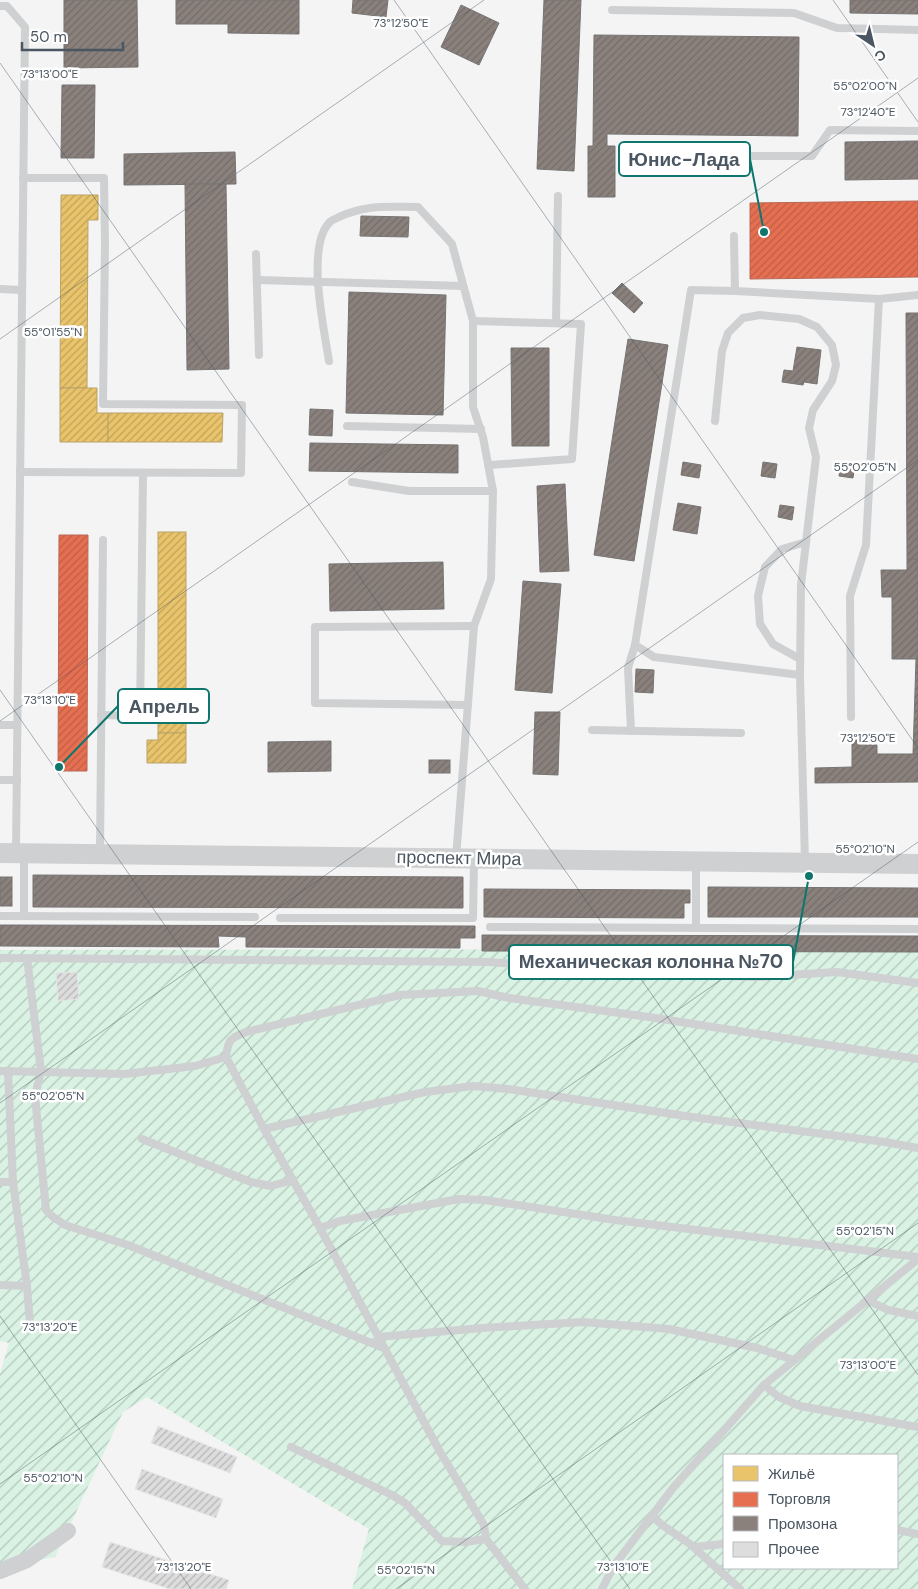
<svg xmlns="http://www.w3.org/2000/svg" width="918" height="1589" viewBox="0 0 918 1589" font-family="'DM Sans',sans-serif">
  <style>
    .garden { fill: url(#garden-furrows); fill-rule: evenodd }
    .homes { fill: url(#homes-hatch); stroke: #b9a367 }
    .shops { fill: url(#shops-hatch); stroke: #b86856 }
    .industry { fill: url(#industry-hatch); stroke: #777474 }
    .building { fill: url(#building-hatch); stroke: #e5e6e7 }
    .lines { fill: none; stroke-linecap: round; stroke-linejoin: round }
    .service { stroke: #ced0d2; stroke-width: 8 }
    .minor { stroke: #ced0d2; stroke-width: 16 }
    .tertiary { stroke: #ced0d2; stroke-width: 20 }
    .ticks { fill: none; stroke: #4a5661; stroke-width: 1; stroke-opacity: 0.45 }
    .labels { text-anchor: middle; stroke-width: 5; stroke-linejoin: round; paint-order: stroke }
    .street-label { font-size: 18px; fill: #4a5661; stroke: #fff }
    .ticks-label { font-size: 12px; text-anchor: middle; fill: #4a5661; stroke: #fff; stroke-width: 5; stroke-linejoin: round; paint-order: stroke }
    .leader { fill: none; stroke: #0f766e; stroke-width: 2 }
    .callout-dot { fill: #0f766e; stroke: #fff; stroke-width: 2 }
    .callout { fill: #fff; stroke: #0f766e; stroke-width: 2 }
    .callout-label { font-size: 19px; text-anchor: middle; font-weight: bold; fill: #4a5661 }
  </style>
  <defs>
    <pattern id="garden-furrows" width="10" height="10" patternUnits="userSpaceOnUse" patternTransform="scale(1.25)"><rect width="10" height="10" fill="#d9f2e3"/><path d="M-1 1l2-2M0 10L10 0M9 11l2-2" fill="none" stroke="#b2c7bb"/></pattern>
    <pattern id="homes-hatch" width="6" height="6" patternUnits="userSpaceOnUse" patternTransform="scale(1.25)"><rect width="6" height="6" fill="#e9c46a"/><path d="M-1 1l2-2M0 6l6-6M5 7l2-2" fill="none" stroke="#bfa25b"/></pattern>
    <pattern id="shops-hatch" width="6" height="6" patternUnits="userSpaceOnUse" patternTransform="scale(1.25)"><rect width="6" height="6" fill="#e76f51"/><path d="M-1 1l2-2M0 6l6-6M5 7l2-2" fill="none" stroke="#bd5e47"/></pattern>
    <pattern id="industry-hatch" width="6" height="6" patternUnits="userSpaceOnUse" patternTransform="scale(1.25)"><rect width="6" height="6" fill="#8a817c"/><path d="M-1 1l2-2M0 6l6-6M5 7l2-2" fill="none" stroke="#736c69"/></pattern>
    <pattern id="building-hatch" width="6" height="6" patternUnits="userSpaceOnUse" patternTransform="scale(1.25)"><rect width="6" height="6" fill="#ddddde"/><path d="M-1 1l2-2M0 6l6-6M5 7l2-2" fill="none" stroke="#b5b6b7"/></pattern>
  </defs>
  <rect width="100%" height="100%" fill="#f4f4f4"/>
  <path class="garden" d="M918 949V1589H352L369 1529 147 1397 123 1412 55 1557 0 1567V1374L9 1343 0 1341V950ZM724 1455H897V1568H724Z"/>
  <g class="homes">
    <path d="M61 195H98V220H88L87 388H60Z"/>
    <path d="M60 388H97V413H108V442H60Z"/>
    <path d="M108 413H223L222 442H108Z"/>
    <rect x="158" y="532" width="28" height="201"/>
    <path d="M158 733H186V763H147V740H158Z"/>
  </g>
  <g class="shops">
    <path d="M918 201V277L750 279V203Z"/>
    <path d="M59 535H88L87 771H58Z"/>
  </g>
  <g class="industry">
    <path d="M64 0H137L138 67 64 68Z"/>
    <path d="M176 0H299V34L228 33V24H176Z"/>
    <path d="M353 0H388L386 17 352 13Z"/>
    <path d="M544 0H581L574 171 537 169Z"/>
    <path d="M850 0H918V14L850 13Z"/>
    <path d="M461 5 499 23 479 65 441 47Z"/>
    <path d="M594 35 799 37 798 136 607 134V146H615V197H588V146H593Z"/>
    <path d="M62 85H95L94 158H61Z"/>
    <path d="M918 141V179L845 180V142Z"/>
    <path d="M235 152 236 184 124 185V154Z"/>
    <path d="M185 184H226L229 369 187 370Z"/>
    <path d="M361 216 409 217 408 237 360 236Z"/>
    <path d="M622 283 643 303 634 313 612 293Z"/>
    <path d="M349 292 446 295 443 415 346 413Z"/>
    <path d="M906 313H918V559H907Z"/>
    <path d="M628 339 668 345 634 561 594 555Z"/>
    <path d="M797 347 821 350 817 384 804 382 803 385 782 382 784 370 793 371Z"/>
    <path d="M511 348H549V446H512Z"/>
    <path d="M310 409 333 410 332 436 309 435Z"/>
    <path d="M310 443 458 445V473L309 471Z"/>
    <path d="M683 462 701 465 699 478 681 475Z"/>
    <path d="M763 462 777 464 775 478 761 476Z"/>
    <path d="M841 462 855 464 853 478 839 476Z"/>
    <path d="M565 484 569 571 540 572 537 486Z"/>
    <path d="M678 503 701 507 697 534 673 530Z"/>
    <path d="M780 505 794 507 792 520 778 517Z"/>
    <path d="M907 559H918V754H913L916 659H892V597H882L881 570H907Z"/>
    <path d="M443 562 444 609 330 611 329 564Z"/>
    <path d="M523 581 561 584 552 693 515 690Z"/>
    <path d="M636 669 654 670 653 693 635 692Z"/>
    <path d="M535 712H560L558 775 533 774Z"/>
    <path d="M852 740H866V745H877V754H918V782L815 783V768L852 767Z"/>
    <path d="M331 741V771L268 772V742Z"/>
    <rect x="429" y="760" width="21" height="13"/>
    <path d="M33 875 463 877V908L33 907Z"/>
    <rect x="0" y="877" width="12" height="29"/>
    <path d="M708 887 918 888V917H708Z"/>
    <path d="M484 889 690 890V903H684V918L484 917Z"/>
    <path d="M0 925 475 926V938H460V948L246 947V937L218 936 219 947 0 946Z"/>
    <path d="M482 935 918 936V952L482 951Z"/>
  </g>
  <g class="building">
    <path d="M77 972 79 999 58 1001 56 973Z"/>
    <path d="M158 1426 237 1457 230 1473 151 1443Z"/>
    <path d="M142 1469 223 1499 216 1518 135 1489Z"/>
    <path d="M110 1542 229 1580 226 1589H170L102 1567Z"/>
  </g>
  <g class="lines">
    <g class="service">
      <path d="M0 6H7L25 27 16 851"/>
      <path d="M612 10 794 13 837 28 918 30"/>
      <path d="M630 156H812L830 130 918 131"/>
      <path d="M734 236 735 291 879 299 918 295"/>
      <path d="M256 254 259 355"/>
      <path d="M257 280 463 286"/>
      <path d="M0 289 22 290"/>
      <path d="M735 291 691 290 635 645 654 657 800 675"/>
      <path d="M473 321 581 324 572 459 490 465"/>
      <path d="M556 323 558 196"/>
      <path d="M329 361C324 329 306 248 329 223 331 220 336 219 339 217 367 204 388 207 418 207L452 244 473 321V407L483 437 493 491 491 579 474 626 456 858"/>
      <path d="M715 421 722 351 728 333 743 318 760 315 799 319 817 327 832 345 836 365 832 381 813 410 809 428 816 457 801 585 800 675 805 862"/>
      <path d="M347 426 481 429"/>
      <path d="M20 472 241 473 242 405 103 404 105 243 104 178H23"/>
      <path d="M352 482 409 491H493"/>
      <path d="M800 659 773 644 760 624 758 596 765 567 782 549 806 542"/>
      <path d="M468 705 315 703V627L474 626"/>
      <path d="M101 715 140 716 143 473"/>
      <path d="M851 717 850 596 866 545 879 299"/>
      <path d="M0 725H17"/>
      <path d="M592 730 741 733"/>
      <path d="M631 731 628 668 635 645"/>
      <path d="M0 780H17"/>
      <path d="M100 852 103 540"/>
      <path d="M0 916 255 917"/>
      <path d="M24 916V853"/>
      <path d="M280 918H473L474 859"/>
      <path d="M490 927 918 929"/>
      <path d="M696 928V863"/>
      <path d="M0 958 487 962 699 975 757 977 837 972 918 983"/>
      <path d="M27 958 41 1071 35 1096 46 1210 53 1217 65 1225 128 1245 384 1348"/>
      <path d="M0 1071 124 1074 195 1066 226 1057"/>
      <path d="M8 1071 13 1182 27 1286 30 1325"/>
      <path d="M264 1129 425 1092 473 1086 508 1089 692 1117 885 1142 918 1148"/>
      <path d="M142 1139 251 1182 271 1186 293 1180"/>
      <path d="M0 1182H13"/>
      <path d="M320 1228 340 1221 459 1199 485 1200 615 1220 918 1257"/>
      <path d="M0 1285 27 1286"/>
      <path d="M867 1300 888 1310 918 1316"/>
      <path d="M378 1337 482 1328 583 1322 669 1329 757 1348 794 1360"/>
      <path d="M764 1385 779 1397 800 1406 918 1427"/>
      <path d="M291 1447 392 1495 405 1503 442 1541 465 1542 486 1539"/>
      <path d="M652 1516 662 1525 690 1544 740 1589"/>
      <path d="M897 1530 918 1534"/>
      <path d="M694 1547 724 1544"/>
      <path d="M525 1589 486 1539 484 1525 439 1450 320 1228 264 1129 226 1057C228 1040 230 1038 246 1032L400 995 478 991 509 998 649 1017 918 1059"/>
      <path d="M602 1589 613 1567 673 1488 764 1385 918 1259"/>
    </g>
    <path class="minor" d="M0 1571 27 1560 68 1531"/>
    <path class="tertiary" d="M0 853 918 864"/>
  </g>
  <path class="ticks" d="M394 0 918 748M833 0 918 122M0 63 918 1375M0 339 484 0M0 690 630 1589M0 721 918 78M0 1103 918 460M0 1316 191 1589M0 1484 918 842M396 1589 918 1223"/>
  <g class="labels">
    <g class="street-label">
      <text transform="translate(459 858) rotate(1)" y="6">проспект Мира</text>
    </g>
  </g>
  <g class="ticks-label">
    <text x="401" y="27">73°12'50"E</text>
    <text x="50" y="78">73°13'00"E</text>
    <text x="865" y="90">55°02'00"N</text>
    <text x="868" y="116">73°12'40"E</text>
    <text x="53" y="336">55°01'55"N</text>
    <text x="865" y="471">55°02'05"N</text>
    <text x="50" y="704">73°13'10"E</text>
    <text x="868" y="742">73°12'50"E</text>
    <text x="865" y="853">55°02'10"N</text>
    <text x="53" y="1100">55°02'05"N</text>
    <text x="865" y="1235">55°02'15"N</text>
    <text x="50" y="1331">73°13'20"E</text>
    <text x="868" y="1369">73°13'00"E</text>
    <text x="53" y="1482">55°02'10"N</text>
    <text x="184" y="1571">73°13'20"E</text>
    <text x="623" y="1571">73°13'10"E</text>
    <text x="406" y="1574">55°02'15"N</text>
  </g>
  <path class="leader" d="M764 232L750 159M59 767L118 706M809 876L793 962"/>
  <g class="callout-dot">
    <circle cx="764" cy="232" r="5"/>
    <circle cx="59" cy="767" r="5"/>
    <circle cx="809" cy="876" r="5"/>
  </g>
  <g class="callout">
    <rect x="619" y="142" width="131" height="34" rx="5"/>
    <rect x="118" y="689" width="91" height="34" rx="5"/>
    <rect x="509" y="945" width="284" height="34" rx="5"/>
  </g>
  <g class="callout-label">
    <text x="684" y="166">Юнис-Лада</text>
    <text x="164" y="713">Апрель</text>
    <text x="651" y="968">Механическая колонна №70</text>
  </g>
  <rect x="723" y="1454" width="175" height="115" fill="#ffffff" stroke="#b7bbc0"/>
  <rect x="733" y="1466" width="25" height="15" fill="#e9c46a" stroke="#b7bbc0"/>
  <text x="768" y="1479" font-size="15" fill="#4a5661">Жильё</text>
  <rect x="733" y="1492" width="25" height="15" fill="#e76f51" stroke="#b7bbc0"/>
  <text x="768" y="1504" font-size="15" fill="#4a5661">Торговля</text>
  <rect x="733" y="1516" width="25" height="15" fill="#8a817c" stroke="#b7bbc0"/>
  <text x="768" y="1529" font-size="15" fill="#4a5661">Промзона</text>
  <rect x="733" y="1542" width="25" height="15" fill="#ddddde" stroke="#b7bbc0"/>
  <text x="768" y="1554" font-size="15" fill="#4a5661">Прочее</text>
  <g transform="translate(873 45) rotate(145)" stroke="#ffffff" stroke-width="4" paint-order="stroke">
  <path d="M0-4L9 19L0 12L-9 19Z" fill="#4a5661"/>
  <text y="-8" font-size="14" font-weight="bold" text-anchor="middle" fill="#4a5661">С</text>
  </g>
  <path d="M22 42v8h101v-8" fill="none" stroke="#4a5661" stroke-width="2.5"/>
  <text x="30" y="42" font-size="15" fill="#4a5661" stroke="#ffffff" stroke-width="4" paint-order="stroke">50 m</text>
</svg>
